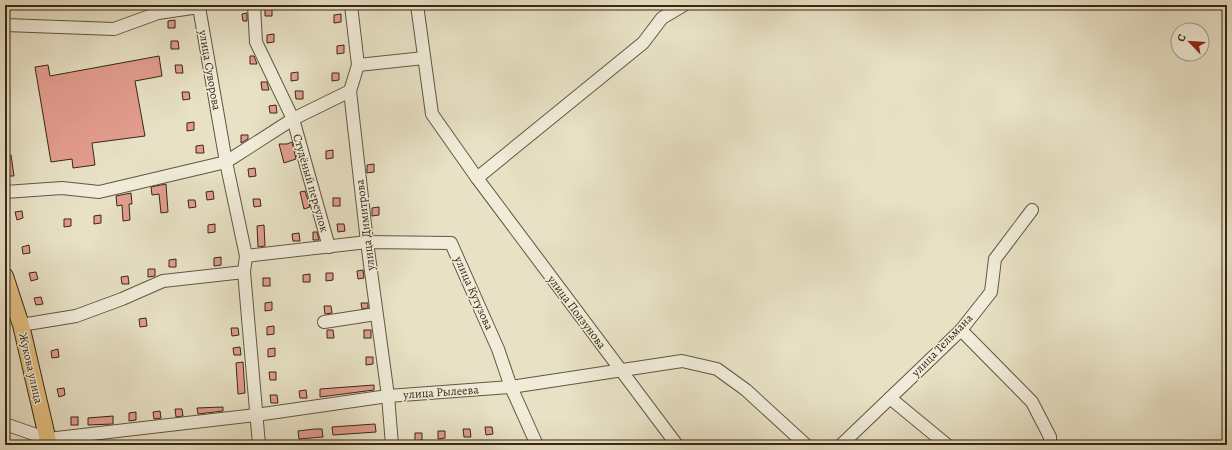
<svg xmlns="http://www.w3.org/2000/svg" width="1232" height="450" viewBox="0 0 1232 450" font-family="Alegreya,serif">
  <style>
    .building { fill: #e39d8f; stroke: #372814 }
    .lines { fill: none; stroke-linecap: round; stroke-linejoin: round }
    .minor-casing { stroke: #635640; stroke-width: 14 }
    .major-casing { stroke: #372814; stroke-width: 18 }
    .minor { stroke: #f0ecd9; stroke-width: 12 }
    .major { stroke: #e4c082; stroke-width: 16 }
    .labels { text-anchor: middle; stroke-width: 3; stroke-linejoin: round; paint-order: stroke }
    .street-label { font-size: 12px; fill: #372814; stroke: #f0ecd9 }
  </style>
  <rect width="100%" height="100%" fill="#e8e1c5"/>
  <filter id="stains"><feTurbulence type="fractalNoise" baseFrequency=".005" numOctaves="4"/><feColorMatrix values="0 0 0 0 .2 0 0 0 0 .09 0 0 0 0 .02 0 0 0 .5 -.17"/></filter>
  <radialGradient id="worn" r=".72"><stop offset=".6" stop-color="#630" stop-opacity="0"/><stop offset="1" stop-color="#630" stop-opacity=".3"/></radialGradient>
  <g class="building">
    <path d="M272 8V16H265V9Z"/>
    <path d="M247 13V21H243L242 14Z"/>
    <path d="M341 14V22L334 23V15Z"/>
    <path d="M175 20V28H168V21Z"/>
    <path d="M274 34V42L267 43V35Z"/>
    <path d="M171 41H178L179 49H171Z"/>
    <path d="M344 45V53L337 54V46Z"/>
    <path d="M159 56 162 76 135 81 145 136 92 143 95 165 73 168 72 159 51 162 35 67 48 65 50 76Z"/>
    <path d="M250 56H254L257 64H250Z"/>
    <path d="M175 65H182L183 73H176Z"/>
    <path d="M298 72V80L291 81V73Z"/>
    <path d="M332 73H339V80L332 81Z"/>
    <path d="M261 82H267L269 90H262Z"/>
    <path d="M295 91H303V99H296Z"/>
    <path d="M182 92H189L190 99 183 100Z"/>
    <path d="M276 105 277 113H270L269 106Z"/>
    <path d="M194 122V130L187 131V123Z"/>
    <path d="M241 135H248V139L241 143Z"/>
    <path d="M292 142 296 159 284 163 279 144H287Z"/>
    <path d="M203 145 204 153H196V146Z"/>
    <path d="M333 150V158L326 159V151Z"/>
    <path d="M11 155 14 176H7L5 156Z"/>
    <path d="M374 164V172L367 173V165Z"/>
    <path d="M255 168 256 176 249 177 248 169Z"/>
    <path d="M166 184 168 212 161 213 159 194 152 195 151 187Z"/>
    <path d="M213 191 214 199 207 200 206 192Z"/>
    <path d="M305 191 310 207 304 209 300 192Z"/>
    <path d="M131 193 132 204H129L130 220 123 221 122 205 117 206 116 196Z"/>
    <rect x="333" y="198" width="7" height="8"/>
    <path d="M253 199H260L261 206 254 207Z"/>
    <path d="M188 200H195L196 207 189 208Z"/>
    <path d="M379 207V215L372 216V208Z"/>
    <path d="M22 211 23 218 17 220 15 212Z"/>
    <path d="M101 215V223L94 224V216Z"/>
    <path d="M64 219H71V226L64 227Z"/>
    <path d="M215 224V232L208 233V225Z"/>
    <path d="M337 224H344L345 231 338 232Z"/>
    <path d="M264 225 265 246 258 247 257 226Z"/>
    <path d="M313 232H317L319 240H313Z"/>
    <path d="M299 233 300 241H293L292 234Z"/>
    <path d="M29 245 30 253 23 254 22 247Z"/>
    <path d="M221 257V265L214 266V258Z"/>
    <path d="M176 259V267H169V260Z"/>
    <path d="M148 269H155V276L148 277Z"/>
    <path d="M363 270 364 278 358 279 357 271Z"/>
    <path d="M36 272 38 279 31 281 29 273Z"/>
    <path d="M326 273H333V280L326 281Z"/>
    <path d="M310 274V282H303V275Z"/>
    <path d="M128 276 129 284H122L121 277Z"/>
    <rect x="263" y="278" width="7" height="8"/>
    <path d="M41 297 43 304 36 305 34 298Z"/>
    <path d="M272 302V310L265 311V303Z"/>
    <path d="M361 303H368V308L362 309Z"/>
    <path d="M324 306H331L332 313 325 314Z"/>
    <path d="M146 318 147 326 140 327 139 319Z"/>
    <path d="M274 326V334L267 335V327Z"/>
    <path d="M231 328H238L239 335 232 336Z"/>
    <path d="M327 330H333L334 338H327Z"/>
    <rect x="364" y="330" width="7" height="8"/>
    <path d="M240 347 241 355H234L233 348Z"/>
    <path d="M275 348V356L268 357V349Z"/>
    <path d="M58 349 59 357 52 358 51 351Z"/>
    <path d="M366 357H373V364L366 365Z"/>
    <path d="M243 362 245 393 238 394 236 363Z"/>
    <path d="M269 372H276V380H270Z"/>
    <path d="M374 385V390L320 397V389Z"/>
    <path d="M64 388 65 395 59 397 57 389Z"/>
    <path d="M306 390 307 398H300L299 391Z"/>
    <path d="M270 395H277L278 403H271Z"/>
    <path d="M223 407V411L198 414 197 408Z"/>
    <path d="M175 409H182L183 416 176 417Z"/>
    <path d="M160 411 161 418 154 419 153 412Z"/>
    <path d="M136 412V420L129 421V413Z"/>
    <path d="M113 416V424L88 425V418Z"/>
    <rect x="71" y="417" width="7" height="8"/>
    <path d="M375 424 376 432 333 435 332 427Z"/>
    <path d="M485 427H492L493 434 486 435Z"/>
    <path d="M315 429H322L323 437 299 439 298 431Z"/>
    <path d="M463 429H470L471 437H464Z"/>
    <path d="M438 431H445V438L438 439Z"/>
    <path d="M415 433H422V440L415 441Z"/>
  </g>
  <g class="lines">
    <g class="minor-casing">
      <g id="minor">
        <path d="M351 5 358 65 350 91 367 242 388 396 392 445"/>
        <path d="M417 5 432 114 477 178 677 445"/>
        <path d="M5 25 114 29 158 13 199 7 226 162 246 256 244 272 259 445"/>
        <path d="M358 65 424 58"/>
        <path d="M477 178 643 43 662 18 684 5"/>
        <path d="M5 192 62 188 99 192 226 162 293 119 256 42 254 5"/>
        <path d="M329 247 293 119 350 91"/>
        <path d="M246 256 367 242 451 243 498 349 511 387 537 445"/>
        <path d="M324 322 376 314"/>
        <path d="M21 325 76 316 122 299 163 281 244 272"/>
        <path d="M961 330 1032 402 1050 437V445"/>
        <path d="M890 398 947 445"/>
        <path d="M5 424 48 439 256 415 388 396 511 387 682 361 717 369 746 390 806 445"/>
        <path d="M841 445 961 330 991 292 995 259 1032 210"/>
      </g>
    </g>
    <g class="major-casing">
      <path id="major" d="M5 276 21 325 49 445"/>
    </g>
    <use href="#minor" class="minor"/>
    <use href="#major" class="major"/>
  </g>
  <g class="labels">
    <g class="street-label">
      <text transform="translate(210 70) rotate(80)" y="4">улица Суворова</text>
      <text transform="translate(311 183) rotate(74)" y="4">Студёный переулок</text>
      <text transform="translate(365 225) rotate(-97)" y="4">улица Димитрова</text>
      <text transform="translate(474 293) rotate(66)" y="4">улица Кутузова</text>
      <text transform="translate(577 312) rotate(53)" y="4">улица Ползунова</text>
      <text transform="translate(942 345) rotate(-46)" y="4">улица Тельмана</text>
      <text transform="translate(31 368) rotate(77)" y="4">Жукова улица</text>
      <text transform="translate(441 392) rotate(-4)" y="4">улица Рылеева</text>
    </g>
  </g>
  <rect width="1232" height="450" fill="none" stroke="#e8e1c5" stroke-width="20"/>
  <rect x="6" y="6" width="1220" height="438" fill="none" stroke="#372814" stroke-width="2"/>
  <rect x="10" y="10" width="1212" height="430" fill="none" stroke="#372814"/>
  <g transform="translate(1190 42) rotate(295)"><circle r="19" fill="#f0ecd9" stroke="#a69e8a"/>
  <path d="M0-3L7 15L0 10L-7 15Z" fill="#8f2418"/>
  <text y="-6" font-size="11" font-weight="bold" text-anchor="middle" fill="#372814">С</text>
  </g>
  <rect width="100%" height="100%" filter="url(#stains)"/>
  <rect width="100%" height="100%" fill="url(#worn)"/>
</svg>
